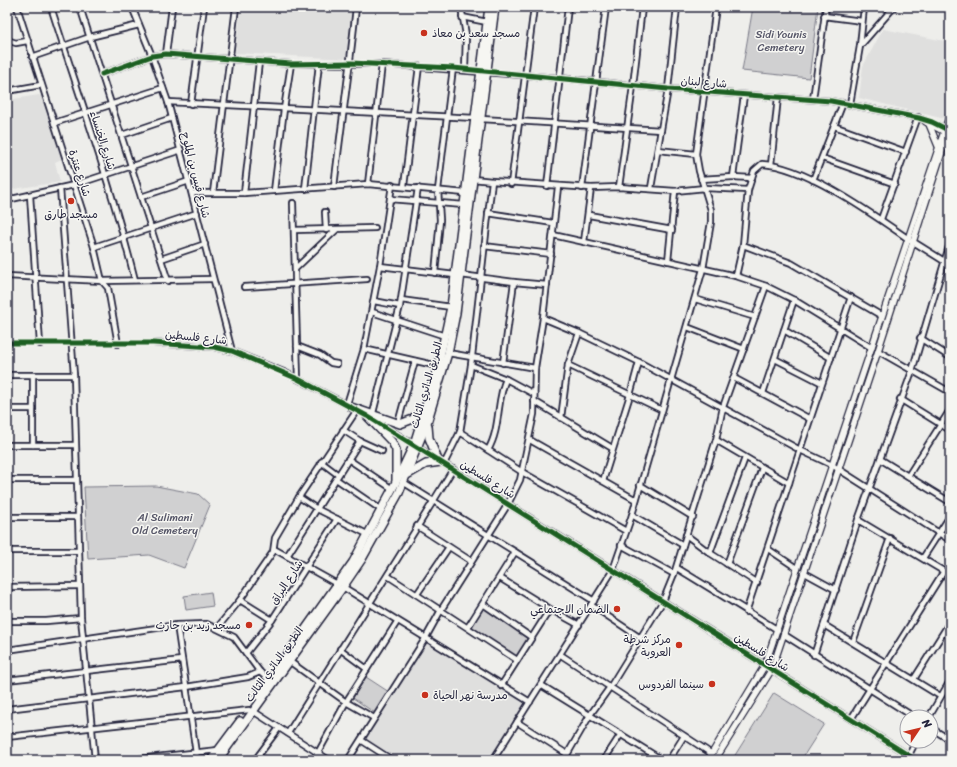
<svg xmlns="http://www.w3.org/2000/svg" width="957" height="767" viewBox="0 0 957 767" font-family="Sriracha,'Playpen Sans Arabic',sans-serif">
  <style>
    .built { fill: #dfdfde }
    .green { fill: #d0d0d1; stroke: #797986 }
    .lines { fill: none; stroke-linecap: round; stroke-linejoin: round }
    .minor-casing { stroke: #22223b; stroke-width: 8 }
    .tertiary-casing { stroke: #22223b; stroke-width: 8 }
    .trunk-casing { stroke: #22223b; stroke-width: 10 }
    .minor { stroke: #f6f6f2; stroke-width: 4.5 }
    .tertiary { stroke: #f6f6f2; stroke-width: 5.5 }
    .trunk { stroke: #f6f6f2; stroke-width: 7 }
    .cycleway-casing { stroke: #f6f6f2; stroke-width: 8 }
    .cycleway { stroke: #1b5e20; stroke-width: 5 }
    .poi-dot { fill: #c8321e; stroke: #f6f6f2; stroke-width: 1.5 }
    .labels { text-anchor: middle; stroke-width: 3; stroke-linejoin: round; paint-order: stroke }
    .poi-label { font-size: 11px; fill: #22223b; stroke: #f6f6f2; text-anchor: end }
    .park-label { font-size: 11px; fill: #565668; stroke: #f6f6f2 }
    .street-label { font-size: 11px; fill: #22223b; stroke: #f6f6f2 }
  </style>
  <rect width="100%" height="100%" fill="#eeeeeb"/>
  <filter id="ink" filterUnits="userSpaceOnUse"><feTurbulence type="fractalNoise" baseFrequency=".025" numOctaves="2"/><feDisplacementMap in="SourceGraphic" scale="8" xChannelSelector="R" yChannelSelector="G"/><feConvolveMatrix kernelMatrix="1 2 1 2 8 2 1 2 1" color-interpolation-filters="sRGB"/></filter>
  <g filter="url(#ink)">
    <g class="built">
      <path d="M241 7H352L349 59 235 53Z"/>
      <path d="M883 29 950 42V106L945 119 859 98 863 66Z"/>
      <path d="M39 95 42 96 62 159 55 162 60 182 7 190V100Z"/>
      <path d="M425 641 528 703 492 760H394L362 739Z"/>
    </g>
    <g class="green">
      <path d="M753 7H818L809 78 742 71Z"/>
      <path d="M156 486 198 494 210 505 184 568 149 555 88 559 84 487Z"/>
      <path d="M211 592 213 606 186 610 184 596Z"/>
      <path d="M483 604 531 637 517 660 468 627Z"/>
      <path d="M366 677 389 692 375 713 353 698Z"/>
      <path d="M774 693 824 724 801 760H732Z"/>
    </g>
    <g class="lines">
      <g class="minor-casing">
        <g id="minor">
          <path d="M17 7 94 247 102 281 108 288 118 344"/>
          <path d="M51 7C80 98 112 188 135 280"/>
          <path d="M80 7 168 281"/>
          <path d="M132 7 152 56 168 102 232 351"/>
          <path d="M461 7 466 35 465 70"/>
          <path d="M81 9 89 7"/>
          <path d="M824 16 862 21"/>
          <path d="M462 17 487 22"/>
          <path d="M7 40 16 43 27 41"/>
          <path d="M860 46 894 7"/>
          <path d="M166 54 172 7"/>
          <path d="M32 57 90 37 139 25"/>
          <path d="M102 74 152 56 166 54 291 64H382L481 72"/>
          <path d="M7 91 41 85"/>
          <path d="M813 99 826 7"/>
          <path d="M168 102 475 118"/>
          <path d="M191 104 204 7"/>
          <path d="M850 104 860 46 864 7"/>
          <path d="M481 119 661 130"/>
          <path d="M54 123 163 88"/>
          <path d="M834 126 906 152"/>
          <path d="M122 135 172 118"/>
          <path d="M658 150 696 154"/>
          <path d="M822 158 895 184"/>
          <path d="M771 165 778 97"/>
          <path d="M733 177 752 178"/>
          <path d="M473 179 492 181"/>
          <path d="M701 179 733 177 744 95"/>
          <path d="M813 180 843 103"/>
          <path d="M368 184 382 64"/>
          <path d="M511 184 534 7"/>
          <path d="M404 186 419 66"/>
          <path d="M547 186 568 7"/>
          <path d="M334 187C341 127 350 67 356 7"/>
          <path d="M619 187 633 86 642 7"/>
          <path d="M60 188 74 375 81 618 95 760"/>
          <path d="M582 188 606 7"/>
          <path d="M651 188 668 89 677 7"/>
          <path d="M305 189 319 64"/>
          <path d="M748 190 754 171 762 164C805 166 871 213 907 238"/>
          <path d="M274 191 284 109 291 64"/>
          <path d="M192 193H244L368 184 465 193"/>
          <path d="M213 193 236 7"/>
          <path d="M244 193 259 62"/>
          <path d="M30 195 40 344"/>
          <path d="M141 197 189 181"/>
          <path d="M390 199 464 205"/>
          <path d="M7 200 74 185 181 150"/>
          <path d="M293 203 298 379"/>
          <path d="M325 212 326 230"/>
          <path d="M488 213 553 223"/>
          <path d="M589 215 672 230"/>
          <path d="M881 219 918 117"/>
          <path d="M294 230 375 228"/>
          <path d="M553 235 736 276 766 286 794 300 872 348"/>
          <path d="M912 241 944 261"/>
          <path d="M584 242 591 188"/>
          <path d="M743 245 791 263 882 316"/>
          <path d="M484 246 551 254"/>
          <path d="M94 247 197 213"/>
          <path d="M161 259 205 244"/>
          <path d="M668 261 675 191"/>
          <path d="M380 266 455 275"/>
          <path d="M296 268 336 230"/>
          <path d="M435 273 440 220 438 190 453 68"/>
          <path d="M461 275 514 282 503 363"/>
          <path d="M7 276 102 281 213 279"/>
          <path d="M514 282 547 285"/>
          <path d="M244 287 367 279"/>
          <path d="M695 299 755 317"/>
          <path d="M401 300 451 307"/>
          <path d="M374 301 400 306"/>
          <path d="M372 312 445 336"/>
          <path d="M543 318 579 333 639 362 800 450 832 465 950 540"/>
          <path d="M687 327 744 349"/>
          <path d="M784 330 831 358"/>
          <path d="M920 338 950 357"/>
          <path d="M297 346 320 355 331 363 337 364"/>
          <path d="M364 349 438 366"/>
          <path d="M878 351 950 392"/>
          <path d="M448 353 535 368"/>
          <path d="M775 359 822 383"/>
          <path d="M471 365 506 379C496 401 501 428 488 450"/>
          <path d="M568 365 662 410"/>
          <path d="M7 375H74"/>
          <path d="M734 378 810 419"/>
          <path d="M506 379 534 394"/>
          <path d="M763 393 794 300"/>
          <path d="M900 399 950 430"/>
          <path d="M534 401 612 448"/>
          <path d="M347 404 364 349 380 266 392 185"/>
          <path d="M7 409H33"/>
          <path d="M373 413 400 306 418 188"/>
          <path d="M561 418 568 365 579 333"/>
          <path d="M398 423 415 361"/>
          <path d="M460 432 522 472 626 531"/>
          <path d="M530 440 636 500"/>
          <path d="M716 440 789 483"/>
          <path d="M360 441 382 451"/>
          <path d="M7 445H75"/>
          <path d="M33 445V376"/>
          <path d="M348 459 391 488"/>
          <path d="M880 459 950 502"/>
          <path d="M321 462 337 474"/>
          <path d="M444 464 460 432 471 365 492 181 591 188 619 187 675 191 705 188 748 190 743 245 736 276"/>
          <path d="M908 476 950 410"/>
          <path d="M336 479 380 509"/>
          <path d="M7 480H76"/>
          <path d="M603 481 630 395 639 362"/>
          <path d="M403 482 594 601"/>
          <path d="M640 485 693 517"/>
          <path d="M299 497 317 509 367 534"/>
          <path d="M632 515 683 545"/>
          <path d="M7 517H78"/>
          <path d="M858 520 950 575"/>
          <path d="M417 526 471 561"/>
          <path d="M686 535 710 553 757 583"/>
          <path d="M621 545 674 574"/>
          <path d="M274 549 337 584"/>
          <path d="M768 549 798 569"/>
          <path d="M7 551H79"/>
          <path d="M710 553 745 458"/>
          <path d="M287 556 360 441 343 430"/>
          <path d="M923 558 950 516"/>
          <path d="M727 564 762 468"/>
          <path d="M677 568 778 630"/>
          <path d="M803 572 836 590"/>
          <path d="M388 576 517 660"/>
          <path d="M500 578 550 609 579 625"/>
          <path d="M7 587 80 586"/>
          <path d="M343 587 530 702"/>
          <path d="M417 594 449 547"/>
          <path d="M240 600 272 620"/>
          <path d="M483 604 531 637"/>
          <path d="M591 605 639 637"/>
          <path d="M746 612 851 297"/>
          <path d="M7 621H46L81 618"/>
          <path d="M177 625 197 760"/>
          <path d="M824 625 940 696"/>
          <path d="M468 627 515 552"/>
          <path d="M217 628 240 600 273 552 275 538 299 497 357 410"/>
          <path d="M783 634 914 717"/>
          <path d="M853 642 890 538"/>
          <path d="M340 649 367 669"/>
          <path d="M7 650 177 625 207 624 234 637 260 672 269 680"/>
          <path d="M246 653 272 620 337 519"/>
          <path d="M561 655 712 754"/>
          <path d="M814 655 858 520 912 371 950 243"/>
          <path d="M289 661 346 702 374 718"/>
          <path d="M914 679 950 622"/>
          <path d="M7 680 182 660"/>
          <path d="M541 685 662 760"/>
          <path d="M501 686 550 609"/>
          <path d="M7 709 186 687 248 677 260 672"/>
          <path d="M253 711 329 760"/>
          <path d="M929 717 950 681"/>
          <path d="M851 719 944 571"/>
          <path d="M517 722 567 754"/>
          <path d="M931 728 950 740"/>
          <path d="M288 733C343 645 399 558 453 469"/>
          <path d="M7 737 249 710"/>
          <path d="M361 740 392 760"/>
          <path d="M909 755 916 741"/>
          <path d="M130 760 218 750"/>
          <path d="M255 760 279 728"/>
          <path d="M314 760 346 702 397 622"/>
          <path d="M348 760 425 639 441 610 508 504 520 480 534 414 535 368 543 318 558 187"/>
          <path d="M493 760 613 570 632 515 703 269 711 222V210L699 171 696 154 716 7"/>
          <path d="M564 760 590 715 610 687 663 601 674 574 716 440 723 407 766 286"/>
          <path d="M604 760 621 734"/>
          <path d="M669 760 684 736"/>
        </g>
      </g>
      <g class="tertiary-casing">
        <g id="tertiary">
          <path d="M483 72 559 78 668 89 831 101 919 118 947 129"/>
          <path d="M926 122 945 132"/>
          <path d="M929 124 938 146"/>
          <path d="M7 343H153L214 347 232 351 286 373 355 409"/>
          <path d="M374 420 916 760"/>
          <path d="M708 760 765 665 950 114"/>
          <path d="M715 760 772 669 878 351 950 127"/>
        </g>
      </g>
      <g class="trunk-casing">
        <g id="trunk">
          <path d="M351 407 400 424 413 419 425 409"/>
          <path d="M367 416 392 442 396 450V480"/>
          <path d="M428 426 429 438 438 460"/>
          <path d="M407 475 426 464 441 462"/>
          <path d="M258 696 353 562 396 482 414 444 438 366 451 307 489 7"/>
          <path d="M211 760 240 721"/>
          <path d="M218 760 343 587 362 559 399 493 427 423 448 353 456 313 495 7"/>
        </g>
      </g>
      <use href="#minor" class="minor"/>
      <use href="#tertiary" class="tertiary"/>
      <use href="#trunk" class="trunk"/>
      <g class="cycleway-casing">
        <g id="cycleway">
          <path d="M102 74 152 56 166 54 291 64 351 63 453 68 668 89 831 101 919 118 932 122 950 131"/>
          <path d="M7 343H153L214 347 232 351 298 379 367 416 916 760"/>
        </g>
      </g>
      <use href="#cycleway" class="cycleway"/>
    </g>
  </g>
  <g class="poi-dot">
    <circle cx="424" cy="33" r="4"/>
    <circle cx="71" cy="201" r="4"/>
    <circle cx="617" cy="609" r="4"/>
    <circle cx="249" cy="625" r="4"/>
    <circle cx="679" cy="645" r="4"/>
    <circle cx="712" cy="684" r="4"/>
    <circle cx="425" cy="695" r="4"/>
  </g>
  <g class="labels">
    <g class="poi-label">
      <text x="432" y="37" text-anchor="start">مسجد سعد بن معاذ</text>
      <text x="71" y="218" text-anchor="middle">مسجد طارق</text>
      <text x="609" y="613">الضمان الاجتماعي</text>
      <text x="241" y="629">مسجد زيد بن حارث</text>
      <text x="671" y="643">مركز شرطة<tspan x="671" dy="13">العروبة</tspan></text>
      <text x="704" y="688">سينما الفردوس</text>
      <text x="433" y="699" text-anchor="start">مدرسة نهر الحياة</text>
    </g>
    <g class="park-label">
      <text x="781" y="38">Sidi Younis<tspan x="781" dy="13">Cemetery</tspan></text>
      <text x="165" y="521">Al Sulimani<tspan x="165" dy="13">Old Cemetery</tspan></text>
    </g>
    <g class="street-label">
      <text transform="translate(704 82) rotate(4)" y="4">شارع لبنان</text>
      <text transform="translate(103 140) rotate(72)" y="4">شارع الخنساء</text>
      <text transform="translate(80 173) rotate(72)" y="4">شارع عنترة</text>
      <text transform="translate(196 175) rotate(76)" y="4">شارع قيس بن الملوح</text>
      <text transform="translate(196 337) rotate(6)" y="4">شارع فلسطين</text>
      <text transform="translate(426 385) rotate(-74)" y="4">الطريق الدائري الثالث</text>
      <text transform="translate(488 479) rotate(32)" y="4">شارع فلسطين</text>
      <text transform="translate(286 582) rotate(-57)" y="4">شارع البراق</text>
      <text transform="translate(762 652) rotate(32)" y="4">شارع فلسطين</text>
      <text transform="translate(274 664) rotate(-54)" y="4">الطريق الدائري الثالث</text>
    </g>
  </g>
  <rect width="957" height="767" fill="none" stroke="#f6f6f2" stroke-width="24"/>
  <rect x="12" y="12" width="933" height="743" fill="none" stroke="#22223b" stroke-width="1.5" filter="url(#ink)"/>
  <g transform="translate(919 729) rotate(55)"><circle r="19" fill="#f6f6f2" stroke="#a1a1a9"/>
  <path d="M0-3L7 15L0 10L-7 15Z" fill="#c8321e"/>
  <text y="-6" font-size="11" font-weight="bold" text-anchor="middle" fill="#22223b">N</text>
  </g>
</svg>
